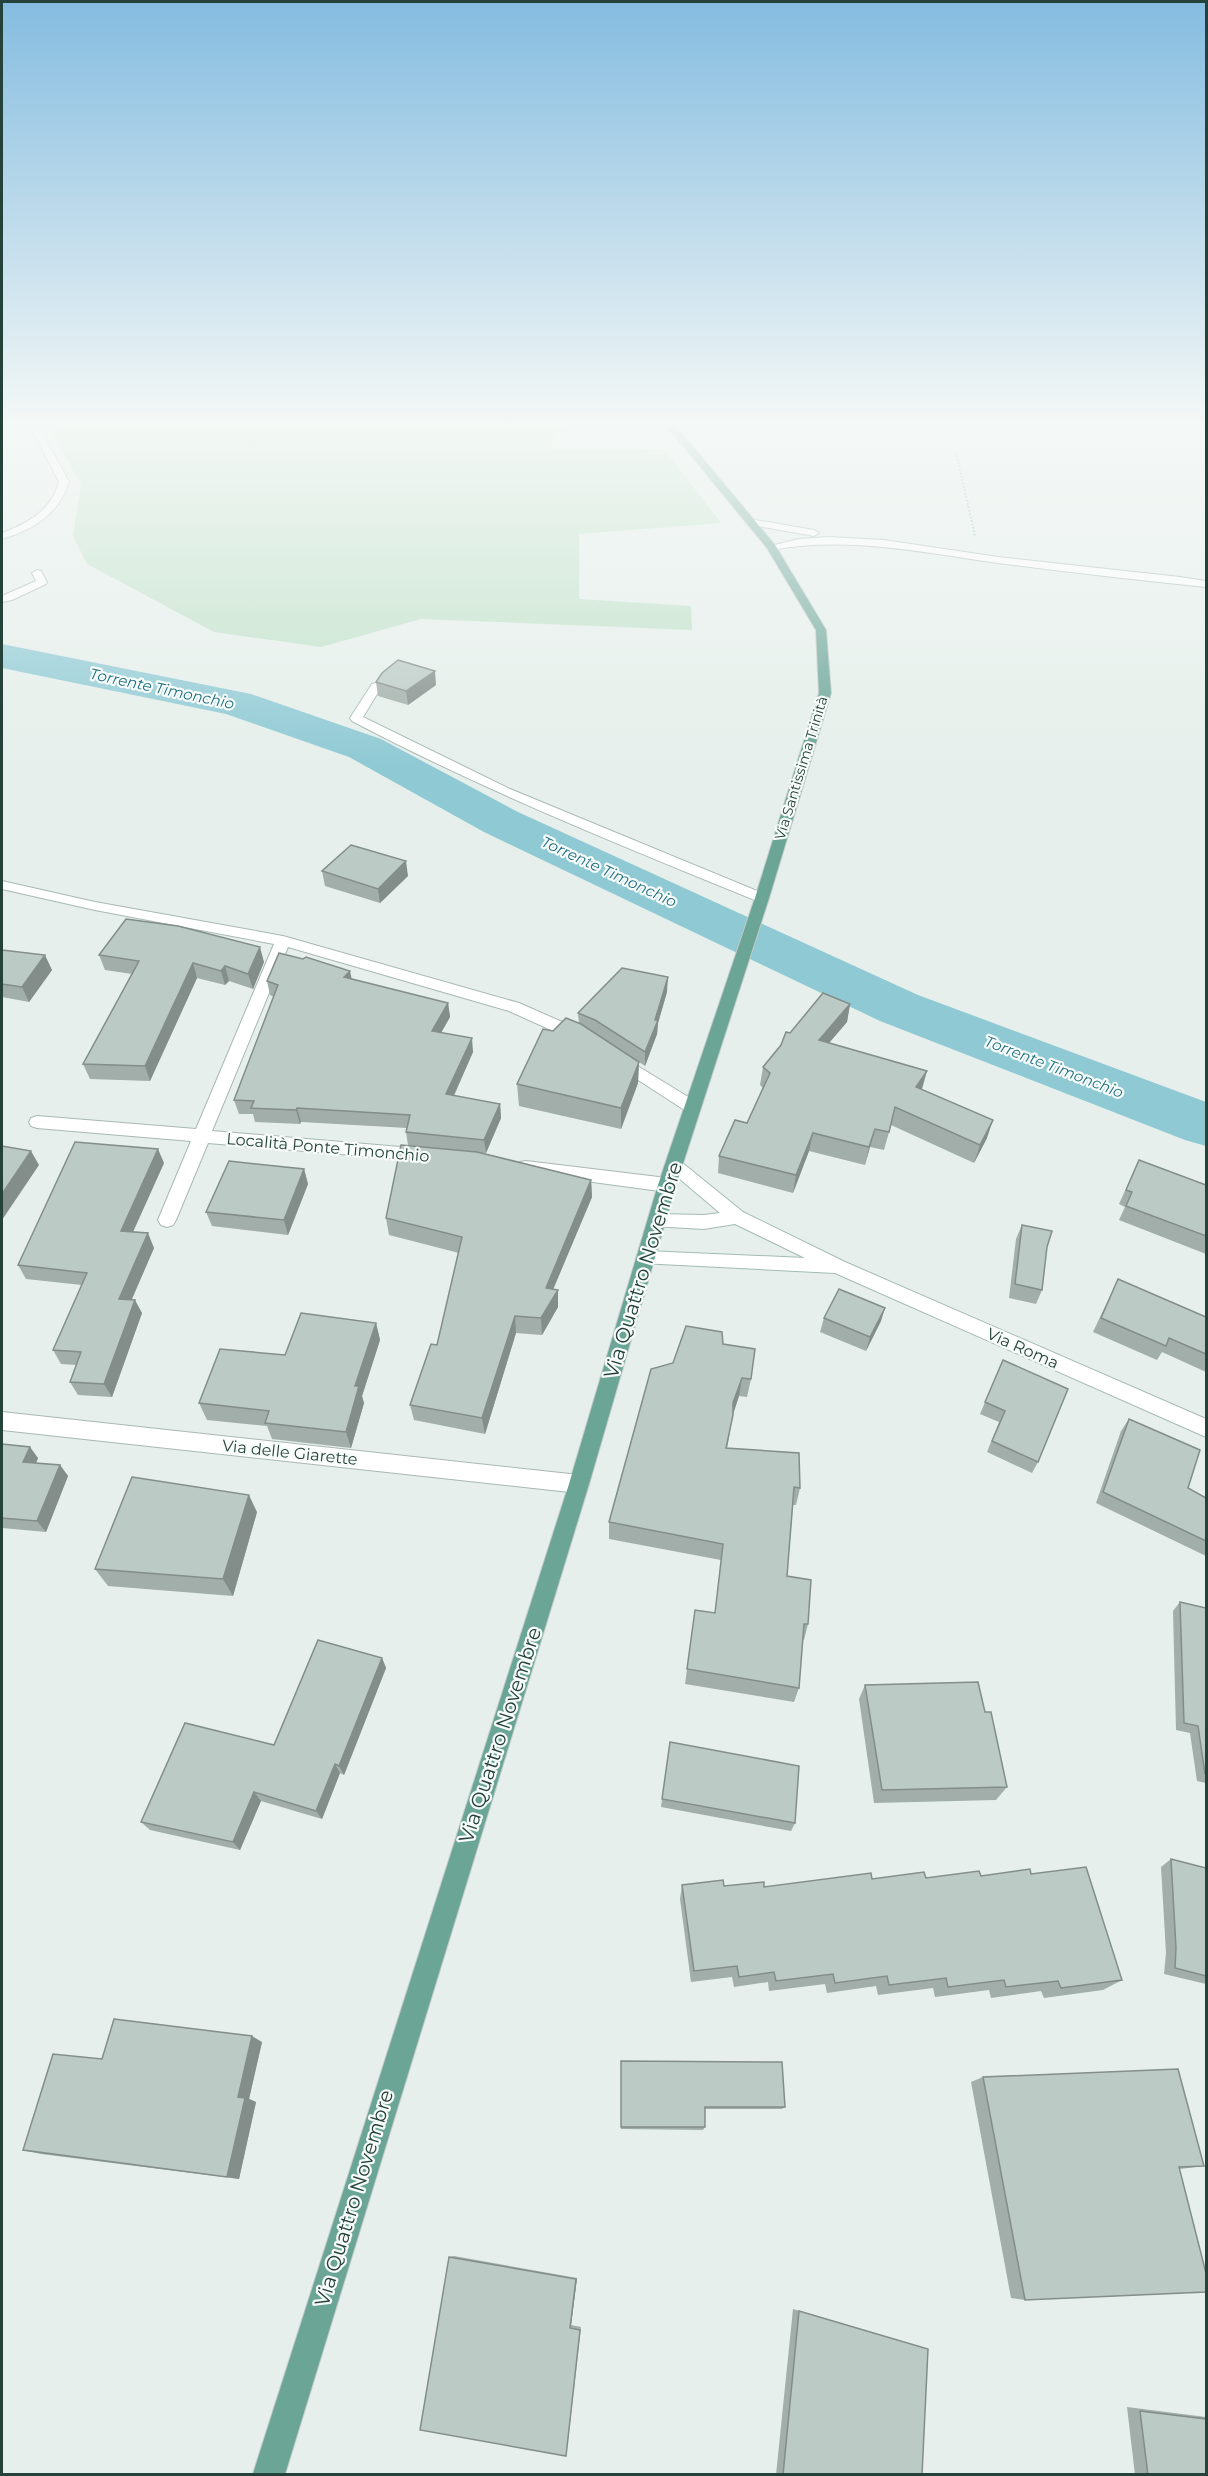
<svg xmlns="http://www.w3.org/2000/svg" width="1208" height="2476" viewBox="0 0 1208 2476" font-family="Montserrat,sans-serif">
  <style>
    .green { fill: #bfe0c8 }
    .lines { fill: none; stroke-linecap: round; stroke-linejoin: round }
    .river { fill: #8ec9d4; fill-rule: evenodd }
    .street-casing { stroke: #a8b8b2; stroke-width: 2 }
    .secondary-casing { stroke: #a4bbb3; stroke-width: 2 }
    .primary-casing { stroke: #c2cac8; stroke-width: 2 }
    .path { stroke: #86b3a5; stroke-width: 2; stroke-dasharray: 1.5 2; stroke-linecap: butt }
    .street { fill: #fff; fill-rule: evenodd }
    .secondary { fill: #fff; fill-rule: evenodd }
    .primary { fill: #6aa596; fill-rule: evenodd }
    .wall { fill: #a1aea9 }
    .shaded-wall { fill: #838d89 }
    .building { fill: #bbcac4; stroke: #838d89; stroke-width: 1.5 }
    .labels { text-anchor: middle; stroke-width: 4.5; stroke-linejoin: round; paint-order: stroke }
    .far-street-label { font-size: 14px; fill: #24423a; stroke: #f7fbf9 }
    .far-water-label { font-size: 15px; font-style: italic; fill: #1c6f80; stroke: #f7fbf9 }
    .street-label { font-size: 16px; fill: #24423a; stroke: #f7fbf9 }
    .near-street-label { font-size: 20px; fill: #24423a; stroke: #f7fbf9 }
  </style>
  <rect width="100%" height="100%" fill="#e6efeb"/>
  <path class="green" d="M46 423H644L555 433 550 450 664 449 721 523 579 534V599L691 606 692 630 421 619 321 647 214 632 87 564 73 536 81 484Z"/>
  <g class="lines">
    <path class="river" d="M2 644 251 694 381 739 518 812 918 995 1206 1102V1146L1185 1140 880 1021 484 832 349 757 226 714 2 668Z"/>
    <g class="street-casing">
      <g id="street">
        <path d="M29 423H37L69 482C59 514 33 530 2 539V533C28 523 51 511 59 482Z"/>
        <path d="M750 519 814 530 819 533 814 536 747 524 745 522Z"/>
        <path d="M828 537 884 540 998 557 1180 577 1206 581V587C1137 580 1067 572 998 563 921 552 848 536 771 550L766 547 799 539Z"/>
        <path d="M37 570 41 571 47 582 46 584 12 600 2 602V596L36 581 32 573Z"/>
        <path d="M376 683 382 686 363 717 510 789 767 895 769 898 762 902 757 901C620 845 483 790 352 721L350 718 372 684Z"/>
        <path d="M2 881 95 902 283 936 519 1003 585 1032 587 1036 585 1040H573L509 1011 288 947 212 1131 424 1149 430 1151 433 1155 430 1159 424 1161 208 1143 176 1220 173 1225 167 1227 161 1225 158 1220 191 1141 37 1128 31 1126 29 1122 31 1118 37 1116 196 1129 274 944 95 910 2 889Z"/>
        <path d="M618 1054 698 1103 700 1107 698 1111H686L612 1063 610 1059 612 1055Z"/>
        <path d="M526 1161 667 1178 673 1180 676 1185 673 1190 667 1192 526 1173 520 1172 517 1167 520 1162Z"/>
        <path d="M2 1412 579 1475 586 1477 589 1484 586 1491 579 1493 2 1430Z"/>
      </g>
    </g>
    <g class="secondary-casing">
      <path id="secondary" d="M674 1159 680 1161 743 1212 845 1262 1206 1419V1437L835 1273 640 1263 637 1258 640 1253 646 1251 805 1258 735 1224 704 1229 651 1226 648 1221 651 1216 657 1214 704 1215 720 1213 668 1169 665 1165 668 1161Z"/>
    </g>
    <g class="primary-casing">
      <path id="primary" d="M659 423H669L680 431 775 545 826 630 831 693 769 898 676 1185 589 1484 285 2474H253L569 1484 658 1185 755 898 819 693 816 630 767 548 674 435Z"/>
    </g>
    <path class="path" d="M956 452 975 536"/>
    <use href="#street" class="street"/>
    <use href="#secondary" class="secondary"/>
    <use href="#primary" class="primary"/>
  </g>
  <g class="wall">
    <path d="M376 682 436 685 408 705 378 696Z"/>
    <path d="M322 871 408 876 380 903 325 886Z"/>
    <path d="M2 950 52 970 29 1002 2 997Z"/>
    <path d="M99 955 264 962 253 989 229 981 225 985 197 978 150 1081 90 1079 83 1064 132 974 105 970Z"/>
    <path d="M351 979 448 1003 450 1017 441 1033 473 1052 454 1096 500 1104 501 1118 486 1153H482L591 1180 592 1197 553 1289 558 1307 542 1335 516 1333 485 1434 414 1420 410 1405 437 1345 459 1253 389 1235 386 1218 408 1145 406 1132 407 1128 301 1122 300 1124 255 1122 253 1114H239L234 1100 274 997 270 995 267 981Z"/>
    <path d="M667 992 658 1023 657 1034 645 1066 639 1062 638 1083 621 1129 519 1106 517 1084 553 1031 579 1024 578 1013Z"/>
    <path d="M850 1004 847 1022 829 1043 922 1090 987 1138 974 1163 891 1125 884 1150 870 1147 865 1165 809 1151 793 1193 718 1173 719 1156 747 1123 763 1088 760 1085 763 1067 790 1033Z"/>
    <path d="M1139 1160 1206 1185V1254L1119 1220 1125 1207 1119 1204Z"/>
    <path d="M164 1163 133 1232 154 1248 131 1300 142 1313 112 1397 78 1395 70 1382 77 1365 61 1364 53 1350 82 1285 26 1279 18 1265Z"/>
    <path d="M304 1169 308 1184 288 1235 212 1226 206 1212Z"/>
    <path d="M1022 1225 1042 1290 1036 1304 1009 1298 1016 1239Z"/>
    <path d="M1118 1279 1206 1317V1372L1162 1352 1157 1360 1093 1332Z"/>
    <path d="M824 1318 881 1321 866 1351 820 1332Z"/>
    <path d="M376 1323 380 1340 362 1396 364 1403 351 1448 272 1439 267 1426 207 1420 199 1403 285 1355Z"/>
    <path d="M723 1344 751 1379 747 1397 739 1396 733 1413 727 1449 800 1488 796 1505H793L787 1576 808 1624 804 1640 803 1639 799 1688 794 1702 685 1684 695 1610 715 1613 721 1560 609 1539V1522L673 1363Z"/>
    <path d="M1003 1360 1038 1462 1032 1473 987 1452 999 1422 980 1414Z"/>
    <path d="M1129 1419 1188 1488 1206 1498V1556L1096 1503 1121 1431Z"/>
    <path d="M2 1444 38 1458 36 1463 60 1465 68 1476 46 1532 2 1528Z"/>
    <path d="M257 1512 233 1596 108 1586 95 1569Z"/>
    <path d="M1180 1602 1206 1608V1783L1197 1781 1190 1733 1176 1730 1173 1611Z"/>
    <path d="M382 1658 386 1668 344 1775 340 1773 322 1819 261 1801 240 1850 150 1830 141 1822 274 1745Z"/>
    <path d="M865 1685 985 1712 1007 1787 996 1800 874 1803 859 1699Z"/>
    <path d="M670 1742 795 1823 791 1831 661 1807Z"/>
    <path d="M1171 1859 1206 1868V1984L1164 1974 1166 1953 1161 1867Z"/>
    <path d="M1031 1874 1122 1980 1103 1990 1044 1998 1041 1991 991 1998 989 1990 935 1997 933 1988 878 1995 876 1986 827 1993 825 1984 769 1991 768 1982 734 1987 732 1977 691 1982 680 1899 682 1885 764 1887 872 1879Z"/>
    <path d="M262 2042 249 2099 256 2102 239 2179 41 2154 23 2150 102 2059Z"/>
    <path d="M621 2061 785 2107 782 2109H705V2127L703 2130 621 2129Z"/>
    <path d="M983 2077 1204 2166 1180 2169 1025 2300 1011 2298 971 2082Z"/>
    <path d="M454 2256 577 2278 571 2325 581 2327 567 2449 449 2257Z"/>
    <path d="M793 2309 928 2349 922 2475H776Z"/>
    <path d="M1127 2407 1206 2417V2475H1135Z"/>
  </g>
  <g class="shaded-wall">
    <path d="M435 671 436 685 408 705 406 691Z"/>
    <path d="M406 861 408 876 380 903 378 889Z"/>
    <path d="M260 947 264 962 253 989 248 974Z"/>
    <path d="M45 955 52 970 29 1002 22 987Z"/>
    <path d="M193 963 197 978 150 1081 145 1066Z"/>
    <path d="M225 966 229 981 225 985 221 971Z"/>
    <path d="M350 971 353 985 344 977Z"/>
    <path d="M668 977 667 992 658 1023 657 1034 645 1066V1052Z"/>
    <path d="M448 1003 450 1017 434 1045 432 1031Z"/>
    <path d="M850 1004 847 1022 816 1058 819 1040Z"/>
    <path d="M472 1038 473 1052 448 1108 446 1094Z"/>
    <path d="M639 1062 638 1083 621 1129V1108Z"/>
    <path d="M927 1071 922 1089 911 1105 916 1087Z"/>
    <path d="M500 1104 501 1118 486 1153 484 1140Z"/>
    <path d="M297 1108 301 1122 300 1124 296 1110Z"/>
    <path d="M993 1120 987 1138 974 1163 980 1145Z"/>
    <path d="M875 1129 865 1165 869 1147Z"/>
    <path d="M813 1133 809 1151 793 1193 796 1175Z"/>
    <path d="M158 1149 164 1163 127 1245 121 1231Z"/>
    <path d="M31 1151 39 1165 2 1220V1194Z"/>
    <path d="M304 1169 308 1184 288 1235 284 1220Z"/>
    <path d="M591 1180 592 1197 547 1304 546 1288Z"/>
    <path d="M148 1233 154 1248 126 1313 119 1299Z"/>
    <path d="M558 1290V1307L542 1335 541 1318Z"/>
    <path d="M135 1300 142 1313 112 1397 104 1384Z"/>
    <path d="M885 1308 881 1321 866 1351 870 1337Z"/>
    <path d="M515 1316 516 1333 485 1434 482 1418Z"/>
    <path d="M376 1323 380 1340 362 1396 364 1403 351 1448 346 1432 355 1386Z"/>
    <path d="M742 1378 739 1396 731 1421 733 1403Z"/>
    <path d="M30 1447 38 1458 32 1473 23 1462Z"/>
    <path d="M60 1465 68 1476 46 1532 37 1521Z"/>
    <path d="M249 1495 257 1512 233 1596 223 1579Z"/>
    <path d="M382 1658 386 1668 344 1775 339 1766Z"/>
    <path d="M335 1764 340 1773 322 1819 316 1811Z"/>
    <path d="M254 1792 261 1801 240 1850 233 1842Z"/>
    <path d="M252 2036 262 2042 249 2099 256 2102 239 2179 227 2177 238 2097Z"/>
    <path d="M577 2278 571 2325 570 2328 576 2279Z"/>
  </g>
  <g class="building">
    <path d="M398 660 435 671 406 691 376 682 382 673Z"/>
    <path d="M351 845 406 861 378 889 322 871Z"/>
    <path d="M126 919 178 926 260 947 248 974 225 966 221 971 193 963 145 1066 83 1064 139 961 99 955Z"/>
    <path d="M2 950 45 955 22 987 2 984Z"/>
    <path d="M279 953 303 959 306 957 350 971 344 977 448 1003 432 1031 472 1038 446 1094 500 1104 484 1140 406 1132 410 1115 297 1108 296 1110 251 1108 254 1101 234 1100 278 985 267 981Z"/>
    <path d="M622 968 668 977 655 1020H658L645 1052 595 1020 578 1013Z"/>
    <path d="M823 993 850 1004 819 1040 927 1071 916 1087 993 1120 980 1145 895 1107 889 1132 875 1129 869 1147 813 1133 796 1175 719 1156 735 1120 747 1123 770 1073 763 1067 781 1045 786 1032 790 1033Z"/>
    <path d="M566 1018 581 1024 639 1062 621 1108 517 1084 543 1029 553 1031Z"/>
    <path d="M75 1142 158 1149 121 1231 148 1233 119 1299 135 1300 104 1384 70 1382 81 1352 53 1350 87 1273 18 1265Z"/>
    <path d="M401 1145 477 1152 591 1180 546 1288 558 1290 541 1318 515 1316 482 1418 410 1405 431 1344 437 1345 462 1237 386 1218Z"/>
    <path d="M2 1146 31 1151 2 1194Z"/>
    <path d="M1139 1160 1206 1185V1236L1126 1206 1132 1192 1126 1190Z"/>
    <path d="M229 1161 304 1169 284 1220 206 1212Z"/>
    <path d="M1022 1225 1052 1231 1047 1247 1042 1290 1015 1284Z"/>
    <path d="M1118 1279 1206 1317V1354L1169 1338 1166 1346 1101 1318Z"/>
    <path d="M839 1289 885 1308 870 1337 824 1318Z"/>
    <path d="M301 1313 376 1323 355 1386H359L346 1432 265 1423 269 1411 199 1403 220 1349 285 1355Z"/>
    <path d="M686 1326 722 1332 723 1344 755 1349 751 1379 742 1378 733 1403V1415L726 1448 799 1453 800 1488 794 1487 787 1576 811 1580 808 1624H804L799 1688 687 1669 695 1610 715 1613 723 1544 609 1522 651 1369 673 1363Z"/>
    <path d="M1003 1360 1068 1389 1038 1462 992 1441 1005 1411 985 1402Z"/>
    <path d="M1129 1419 1200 1450 1188 1488 1206 1498V1541L1103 1492Z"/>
    <path d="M2 1444 30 1447 23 1462 60 1465 37 1521 2 1518Z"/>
    <path d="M132 1477 249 1495 223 1579 95 1569Z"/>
    <path d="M1180 1602 1206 1608V1775L1205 1774 1198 1726 1184 1723Z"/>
    <path d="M318 1640 382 1658 339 1766 335 1764 316 1811 254 1792 233 1842 141 1822 185 1723 274 1745Z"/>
    <path d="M978 1682 985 1712H991L1007 1787 882 1790 865 1685Z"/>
    <path d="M670 1742 799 1766 795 1823 662 1799Z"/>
    <path d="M1171 1859 1206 1868V1976L1175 1968 1176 1948Z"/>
    <path d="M1086 1867 1122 1980 1061 1988 1058 1981 1006 1987 1004 1980 948 1987 946 1978 889 1985 887 1976 835 1983 833 1974 776 1981 774 1972 739 1977 737 1966 694 1971 682 1885 723 1880 724 1886 764 1882V1887L871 1873 872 1879 924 1872 926 1878 979 1871 981 1876 1030 1869 1031 1874Z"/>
    <path d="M114 2019 252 2036 238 2097 245 2098 227 2177 23 2150 53 2054 102 2059Z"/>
    <path d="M621 2061 782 2062 785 2107H705V2127H621Z"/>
    <path d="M1178 2069 1204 2166 1179 2167 1206 2273V2292L1025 2300 983 2077Z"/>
    <path d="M449 2257 576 2279 570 2328 580 2330 566 2456 420 2430Z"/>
    <path d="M799 2311 928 2349 922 2475H783Z"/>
    <path d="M1140 2411 1206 2419V2475H1148Z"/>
  </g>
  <linearGradient id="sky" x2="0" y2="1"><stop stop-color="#84bce0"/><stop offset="0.55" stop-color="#f4f8f6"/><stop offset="1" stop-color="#f4f8f6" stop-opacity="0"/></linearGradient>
  <rect width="1208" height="770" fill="url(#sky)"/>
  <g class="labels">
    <g class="far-street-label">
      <text transform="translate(801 768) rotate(-73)" y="5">Via Santissima Trinità</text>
    </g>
    <g class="far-water-label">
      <text transform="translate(162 689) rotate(12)" y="5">Torrente Timonchio</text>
      <text transform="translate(609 872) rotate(25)" y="5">Torrente Timonchio</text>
      <text transform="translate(1054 1067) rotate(21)" y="5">Torrente Timonchio</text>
    </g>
    <g class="street-label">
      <text transform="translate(328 1147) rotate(5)" y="6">Località Ponte Timonchio</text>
      <text transform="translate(1023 1348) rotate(24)" y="6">Via Roma</text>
      <text transform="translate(290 1452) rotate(6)" y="6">Via delle Giarette</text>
    </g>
    <g class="near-street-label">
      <text transform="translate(643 1270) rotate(-73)" y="7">Via Quattro Novembre</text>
      <text transform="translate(500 1735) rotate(-72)" y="7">Via Quattro Novembre</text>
      <text transform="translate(354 2198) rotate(-73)" y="7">Via Quattro Novembre</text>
    </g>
  </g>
  <rect width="1208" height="2476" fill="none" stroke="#24423a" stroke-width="6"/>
</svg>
